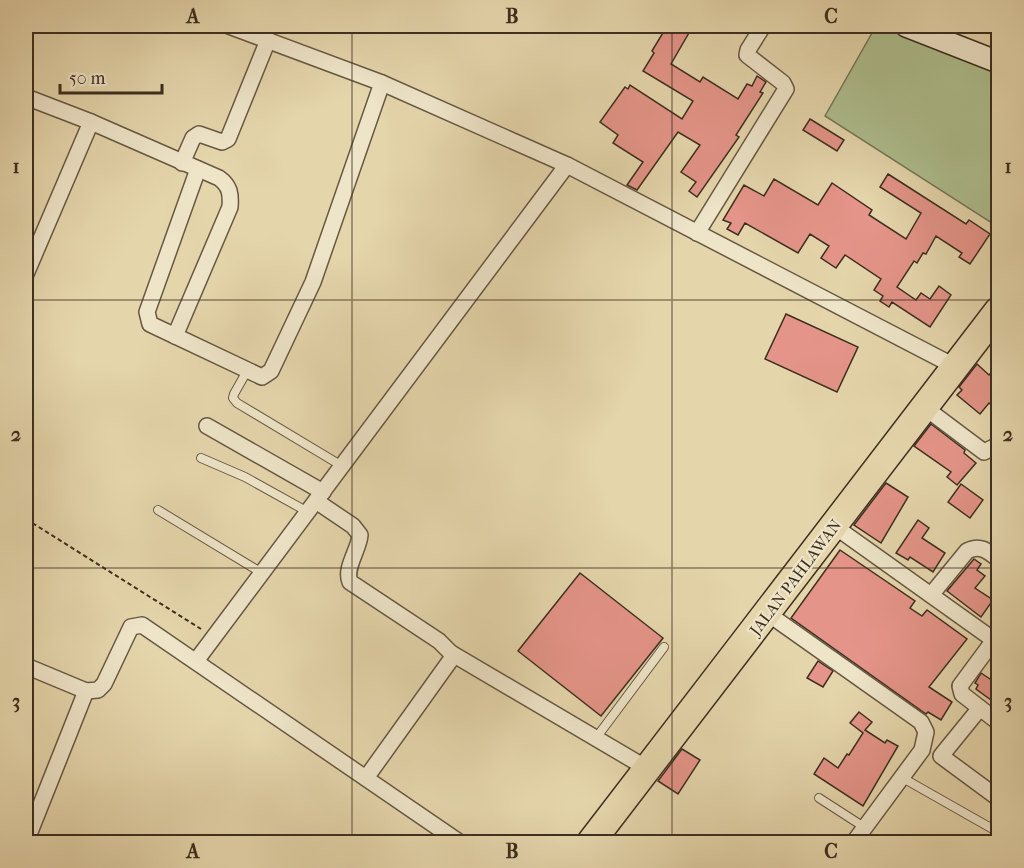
<svg xmlns="http://www.w3.org/2000/svg" width="1024" height="868" viewBox="0 0 1024 868" font-family="'IM FELL French Canon',serif">
  <style>
    .green { fill: #aebe8e; stroke: #767657; stroke-width: 1.5 }
    .building { fill: #e49488; stroke: #3d2e20; stroke-width: 1.5 }
    .lines { fill: none; stroke-linecap: round; stroke-linejoin: round }
    .lane-casing { stroke: #675843; stroke-width: 10 }
    .street-casing { stroke: #675843; stroke-width: 18 }
    .secondary-casing { stroke: #3d2e20; stroke-width: 24 }
    .highway-casing { stroke: #3d2e20; stroke-width: 30 }
    .path { stroke: #3d2e20; stroke-width: 2; stroke-dasharray: 4.5 3; stroke-linecap: butt }
    .lane { stroke: #eee4c8; stroke-width: 8 }
    .street { stroke: #eee4c8; stroke-width: 15 }
    .secondary { stroke: #eee4c8; stroke-width: 21 }
    .highway { stroke: #e5d5ab; stroke-width: 27 }
    .grid { fill: none; stroke: #3d2e20; stroke-width: 1.5; stroke-opacity: 0.55 }
    .labels { text-anchor: middle; stroke-width: 4.5; stroke-linejoin: round; paint-order: stroke }
    .street-label { font-size: 16px; fill: #3d2e20; stroke: #eee4c8 }
    .neatline { fill: none; stroke: #3d2e20; stroke-width: 2 }
    .grid-label { font-size: 20px; text-anchor: middle; font-weight: bold; fill: #3d2e20 }
  </style>
  <rect width="100%" height="100%" fill="#e5d5ab"/>
  <filter id="stains"><feTurbulence type="fractalNoise" baseFrequency=".00333" numOctaves="4"/><feColorMatrix values="0 0 0 0 .2 0 0 0 0 .09 0 0 0 0 .02 0 0 0 .5 -.17"/></filter>
  <radialGradient id="worn" r=".72"><stop offset=".6" stop-color="#630" stop-opacity="0"/><stop offset="1" stop-color="#630" stop-opacity=".3"/></radialGradient>
  <path class="green" d="M876 26H895L998 68V227L825 116Z"/>
  <g class="building">
    <path d="M667 26H680L690 31 671 64 700 82 703 77 738 99 747 84 752 86 757 76 766 82 760 92 763 93 736 135 739 137 697 197 689 191 696 182 681 172 700 145 678 132 637 190 627 185 643 162 613 143 618 135 600 122 625 87 628 89 630 85 682 119 693 101 643 71 654 53 652 51Z"/>
    <path d="M810 119 844 140 837 151 803 130Z"/>
    <path d="M888 174 966 224 969 220 990 234 970 264 959 257 962 253 936 236 926 254 923 253 917 263 914 261 897 287 916 300 921 293 930 299 939 286 951 295 930 327 892 302 889 307 880 301 883 296 874 290 881 279 845 255 836 268 821 258 829 246 810 234 798 253 745 223 738 235 727 229 731 223 723 220 744 185 764 196 774 179 818 205 832 183 872 210 869 215 906 239 921 213 880 187Z"/>
    <path d="M786 314 858 347 837 392 765 359Z"/>
    <path d="M977 364 989 375 999 364V411L989 403 980 414 957 395 962 390 959 387Z"/>
    <path d="M931 424 965 450 964 453 976 463 957 485 947 477 951 472 914 446Z"/>
    <path d="M886 483 908 497 881 543 854 525Z"/>
    <path d="M961 484 983 500 970 518 948 502Z"/>
    <path d="M918 520 929 528 922 538 945 553 933 572 910 557 908 560 896 553Z"/>
    <path d="M840 550 915 601 910 608 922 616 927 610 967 639 929 687 952 702 941 720 928 712 926 714 791 618Z"/>
    <path d="M974 559 981 564 977 570 985 576 975 588 993 600 981 617 947 591Z"/>
    <path d="M580 573 663 638 601 716 518 651Z"/>
    <path d="M818 661 833 671 823 687 807 678Z"/>
    <path d="M981 673 999 685V699L994 696 991 700 976 689 978 685 975 683Z"/>
    <path d="M859 712 872 722 865 730 885 743 887 740 898 746 863 806 814 774 824 758 838 768 847 754 849 755 863 733 850 723Z"/>
    <path d="M682 749 700 760 678 794 658 781Z"/>
  </g>
  <g class="lines">
    <g class="lane-casing">
      <g id="lane">
        <path d="M247 371 234 394 233 398 237 403 342 466"/>
        <path d="M201 458 245 477 308 512"/>
        <path d="M158 510 262 573"/>
        <path d="M596 738 664 647"/>
        <path d="M901 777 998 832"/>
        <path d="M819 798 864 827"/>
      </g>
    </g>
    <g class="street-casing">
      <g id="street">
        <path d="M229 26 382 83 567 165 954 366"/>
        <path d="M26 97 91 122 219 178C230 186 231 194 230 207L175 336"/>
        <path d="M182 163 193 138 199 134 222 142 228 139 268 40"/>
        <path d="M198 169 147 312 150 324 262 377 271 371 313 282 382 83"/>
        <path d="M697 233 786 89 783 83 747 55 748 50 763 26"/>
        <path d="M26 274 91 122"/>
        <path d="M924 407 984 452 994 447 998 449"/>
        <path d="M207 426 323 492"/>
        <path d="M316 501 353 526 360 535C359 550 344 568 350 582L439 641 451 653 452 658 366 778"/>
        <path d="M834 526 998 643"/>
        <path d="M931 595 967 551C980 544 988 551 998 559"/>
        <path d="M767 613 921 722 926 732 922 750 854 842"/>
        <path d="M994 640 960 686 962 694 998 722"/>
        <path d="M451 653 648 769"/>
        <path d="M196 661 567 165"/>
        <path d="M26 666 86 691 98 690 104 684 131 627 142 625 459 842"/>
        <path d="M980 708 941 756 998 798"/>
        <path d="M26 842 86 691"/>
      </g>
    </g>
    <g class="secondary-casing">
      <path id="secondary" d="M906 26 998 62"/>
    </g>
    <g class="highway-casing">
      <path id="highway" d="M591 842 998 311"/>
    </g>
    <path class="path" d="M26 519 201 629"/>
    <use href="#lane" class="lane"/>
    <use href="#street" class="street"/>
    <use href="#secondary" class="secondary"/>
    <use href="#highway" class="highway"/>
  </g>
  <path class="grid" d="M352 26V842M672 26V842M26 300H998M26 568H998"/>
  <g class="labels">
    <g class="street-label">
      <text transform="translate(795 577) rotate(-53)" y="6">JALAN PAHLAWAN</text>
    </g>
  </g>
  <rect width="1024" height="868" fill="none" stroke="#e5d5ab" stroke-width="66"/>
  <path d="M60 84v9h102v-9" fill="none" stroke="#3d2e20" stroke-width="3"/>
  <text x="69" y="84" font-size="18" fill="#3d2e20" stroke="#eee4c8" stroke-width="4.5" paint-order="stroke">50 m</text>
  <rect x="33" y="33" width="958" height="802" class="neatline"/>
  <g class="grid-label">
    <text x="193" y="23">A</text>
    <text x="512" y="23">B</text>
    <text x="831" y="23">C</text>
    <text x="16" y="173">1</text>
    <text x="1008" y="173">1</text>
    <text x="16" y="441">2</text>
    <text x="1008" y="441">2</text>
    <text x="16" y="708">3</text>
    <text x="1008" y="708">3</text>
    <text x="193" y="858">A</text>
    <text x="512" y="858">B</text>
    <text x="831" y="858">C</text>
  </g>
  <rect width="100%" height="100%" filter="url(#stains)"/>
  <rect width="100%" height="100%" fill="url(#worn)"/>
</svg>
